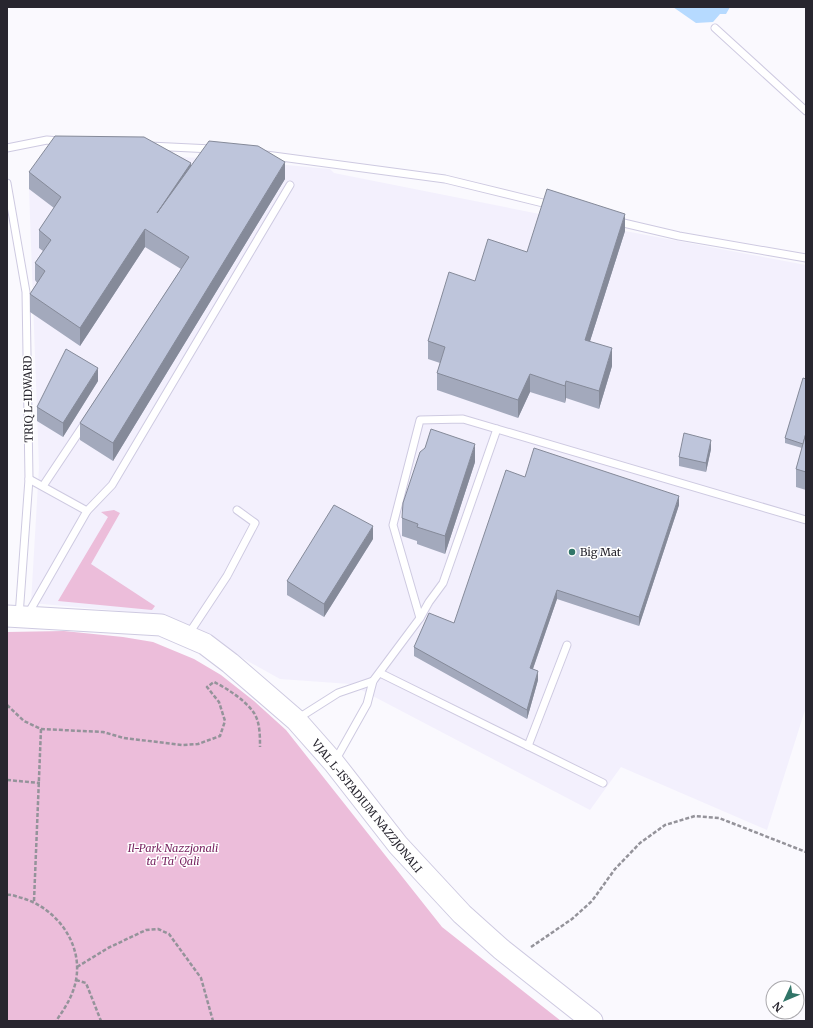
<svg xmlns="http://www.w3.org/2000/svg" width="813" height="1028" viewBox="0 0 813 1028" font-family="Merriweather,serif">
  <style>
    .built { fill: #f3f0fd }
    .green { fill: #ecbdda }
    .water { fill: #b6daff }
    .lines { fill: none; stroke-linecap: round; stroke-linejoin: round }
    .service-casing { stroke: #cecae1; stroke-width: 9 }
    .secondary-casing { stroke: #cecae1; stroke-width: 23 }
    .path { stroke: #94939a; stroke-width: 2.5; stroke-dasharray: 4 2; stroke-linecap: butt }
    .service { stroke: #fff; stroke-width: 7 }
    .secondary { stroke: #fff; stroke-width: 21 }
    .wall { fill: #a3a9bc }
    .shaded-wall { fill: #858a99 }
    .building { fill: #bec5db; stroke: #858a99 }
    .poi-dot { fill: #317568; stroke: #fff; stroke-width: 1.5 }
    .labels { text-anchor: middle; stroke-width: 3; stroke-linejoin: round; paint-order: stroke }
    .street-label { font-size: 11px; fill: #28262f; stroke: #fff }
    .poi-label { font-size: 11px; fill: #28262f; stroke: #fff; text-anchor: start }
    .park-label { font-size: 11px; font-style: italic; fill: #782461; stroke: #fff }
  </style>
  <rect width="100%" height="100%" fill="#faf9fe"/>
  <path class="built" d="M55 154 209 158 330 169 334 173 625 231 806 265V707L767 830 621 767 590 810 350 684 280 679 165 615 31 603 39 467 29 189Z"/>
  <g class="green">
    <path d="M114 510 120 513 91 564 155 606 152 610 58 601 108 517 101 512Z"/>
    <path d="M64 631 123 637 153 642 194 659 221 675 254 701 286 730 442 927 561 1021H7V632Z"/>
  </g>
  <path class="water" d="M673 7H730L726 14H720L713 22 696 23Z"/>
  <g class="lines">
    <g class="service-casing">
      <g id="service">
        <path d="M715 28 806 111"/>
        <path d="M150 146 212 149"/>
        <path d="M7 148 47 140 60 141"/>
        <path d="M266 155 445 179 551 205"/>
        <path d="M7 183 26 292 29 479 19 616"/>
        <path d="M615 221 679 236 806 258"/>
        <path d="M29 479 87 511"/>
        <path d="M43 486 85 423"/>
        <path d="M28 614 87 511 112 485 290 185"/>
        <path d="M420 618 429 602 443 583 497 429"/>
        <path d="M188 635 227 576 255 523 237 510"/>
        <path d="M380 673 603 783"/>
        <path d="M297 719 338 693 373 681"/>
        <path d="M528 746 567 645"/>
        <path d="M335 761 367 704 373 681 420 618 393 525 420 420 463 419 806 520"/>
      </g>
    </g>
    <g class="secondary-casing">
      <path id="secondary" d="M7 616 161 625 205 644 230 663 296 720 334 763 398 845 462 914 501 949 592 1021"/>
    </g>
    <g class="path">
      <path d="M7 705 24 721 41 729 103 732 124 738 182 745 198 744 220 736 225 721 219 702 207 687 214 682C228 689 245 700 254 713 260 722 260 736 260 747"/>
      <path d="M7 780 40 783"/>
      <path d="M7 895C12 894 17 897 22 898 56 908 83 943 76 980 73 996 65 1008 56 1021"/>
      <path d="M34 901 41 729"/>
      <path d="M531 947 572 919 592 901 615 869 640 843 665 825 695 816 719 818 806 852"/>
      <path d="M77 967 108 948 146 930 158 929 169 934 201 978 213 1021"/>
      <path d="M76 980 86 983 101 1021"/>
    </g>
    <use href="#service" class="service"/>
    <use href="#secondary" class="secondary"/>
  </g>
  <g class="wall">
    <path d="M191 166 285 179 113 461 80 440V423L181 269 145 247 80 346 30 312V294L37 283 35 280V263L43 251 39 248V230L54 208 29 189V172Z"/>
    <path d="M625 231 590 341 612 366 599 409 566 398 565 403 530 392 518 418 437 390V373L440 363 428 359V341L475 281 527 252Z"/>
    <path d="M806 379V490L796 487V469L802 448 785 443V438Z"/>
    <path d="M98 381 63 437 37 421V407Z"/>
    <path d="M711 449 706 472 679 466V457Z"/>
    <path d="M475 462 445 554 417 544V541L402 536V518Z"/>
    <path d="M525 477 679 505 639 626 557 599 533 669 538 680 527 719 414 656V647L454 623Z"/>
    <path d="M373 539 324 617 287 595V581Z"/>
  </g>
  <g class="shaded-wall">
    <path d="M285 162V179L113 461V443Z"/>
    <path d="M191 163V181L157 213Z"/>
    <path d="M625 214V231L585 357V340Z"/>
    <path d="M145 229V247L80 346V328Z"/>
    <path d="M612 348V366L599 409V391Z"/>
    <path d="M98 368V381L63 437V423Z"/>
    <path d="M530 374V392L518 418V400Z"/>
    <path d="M566 381V398L565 403V386Z"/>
    <path d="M711 440V449L706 472V463Z"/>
    <path d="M475 444V462L445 554V536Z"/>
    <path d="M679 496V505L639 626V617Z"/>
    <path d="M373 526V539L324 617V604Z"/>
    <path d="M557 590V599L530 677V668Z"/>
    <path d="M538 671V680L527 719V710Z"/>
  </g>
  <g class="building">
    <path d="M55 136 144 137 191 163 157 213 209 141 258 146 285 162 113 443 80 423 189 257 145 229 80 328 30 294 45 271 35 263 51 240 39 230 61 197 29 172Z"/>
    <path d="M547 189 625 214 585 340 612 348 599 391 566 381 565 386 530 374 518 400 437 373 445 347 428 341 449 272 475 281 488 239 527 252Z"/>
    <path d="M66 349 98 368 63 423 37 407Z"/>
    <path d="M803 378 806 379V433L803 444 785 438Z"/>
    <path d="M431 429 475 444 445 536 417 527 418 524 402 518 403 503 420 452 425 448Z"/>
    <path d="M684 433 711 440 706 463 679 457Z"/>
    <path d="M806 433V472L796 469Z"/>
    <path d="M534 448 679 496 639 617 557 590 530 668 538 671 527 710 414 647 429 613 454 623 506 470 525 477Z"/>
    <path d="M334 505 373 526 324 604 287 581Z"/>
  </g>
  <circle class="poi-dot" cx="572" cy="552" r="4"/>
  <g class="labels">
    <g class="street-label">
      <text transform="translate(28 399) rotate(-91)" y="4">TRIQ L-IDWARD</text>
      <text transform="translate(367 806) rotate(51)" y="4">VJAL L-ISTADIUM NAZZJONALI</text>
    </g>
    <g class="poi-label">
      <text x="580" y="556">Big Mat</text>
    </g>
    <g class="park-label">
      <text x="173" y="852">Il-Park Nazzjonali<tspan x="173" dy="13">ta' Ta' Qali</tspan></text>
    </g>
  </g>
  <rect width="813" height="1028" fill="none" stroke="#28262f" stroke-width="16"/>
  <g transform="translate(785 1000) rotate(226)"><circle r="19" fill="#ffffff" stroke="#a9a8ac"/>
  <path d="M0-3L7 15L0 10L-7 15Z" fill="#317568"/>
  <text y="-6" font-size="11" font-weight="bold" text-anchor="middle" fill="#28262f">N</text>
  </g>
</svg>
